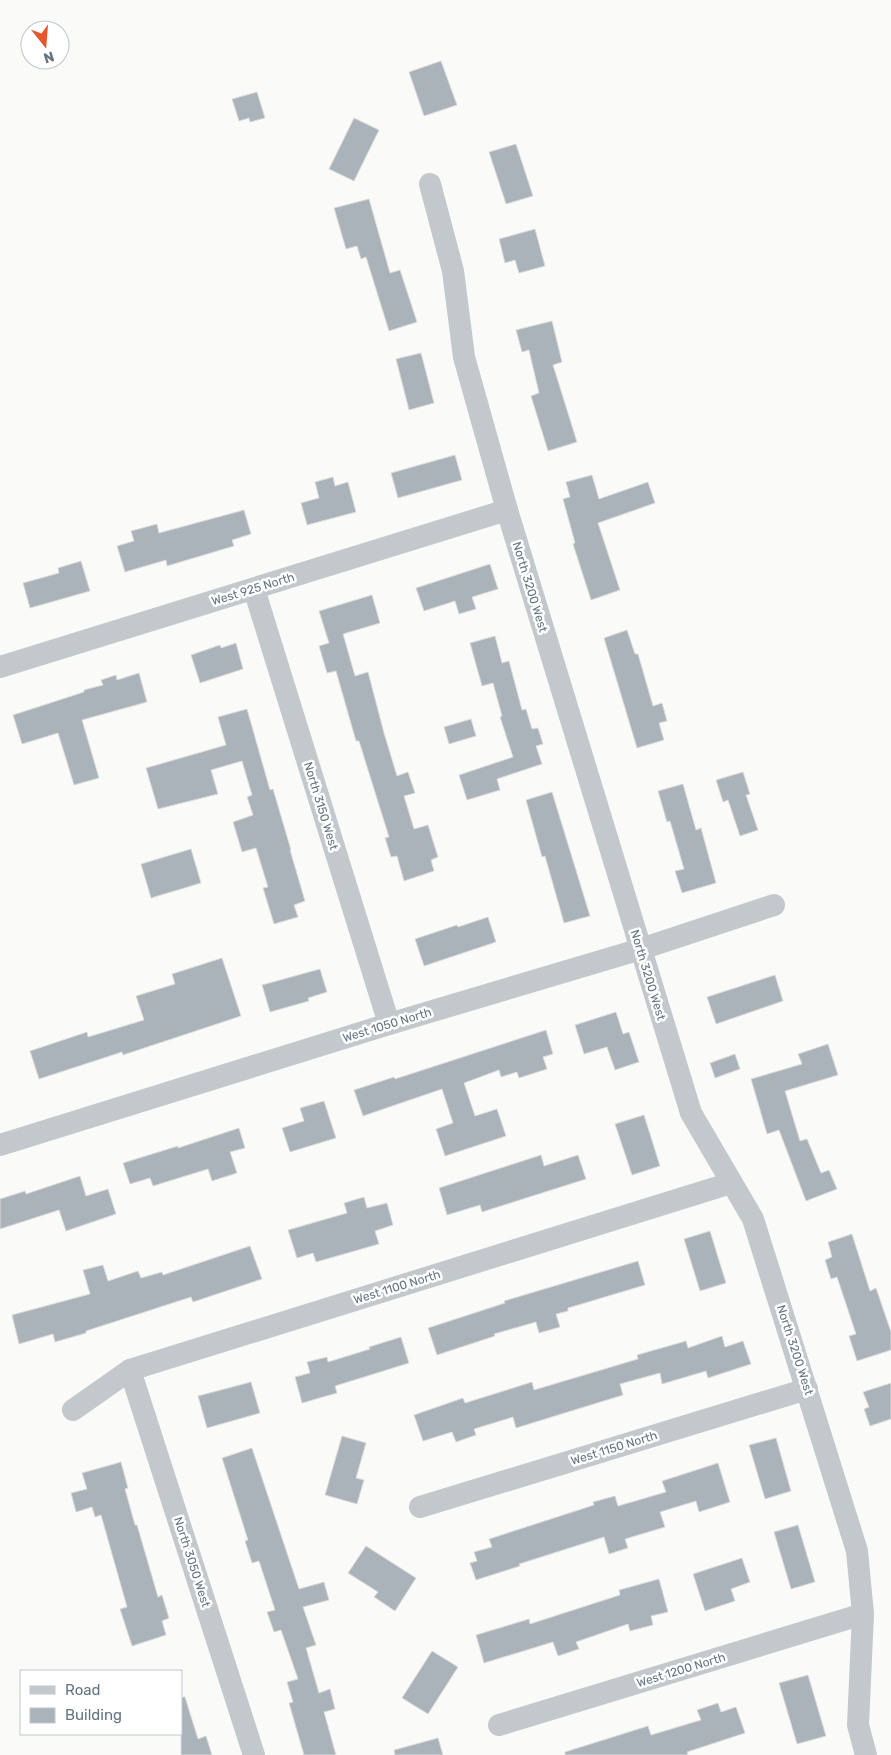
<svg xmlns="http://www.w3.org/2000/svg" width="891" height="1755" viewBox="0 0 891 1755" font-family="Rubik,sans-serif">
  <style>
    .building { fill: #aab3b9; stroke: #dcdcda }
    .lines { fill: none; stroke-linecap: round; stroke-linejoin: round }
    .minor { stroke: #c3c8cc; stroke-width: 22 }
    .labels { text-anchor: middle; stroke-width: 5; stroke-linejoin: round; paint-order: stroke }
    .street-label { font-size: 12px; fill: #657683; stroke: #fff }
  </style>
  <rect width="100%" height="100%" fill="#fafaf8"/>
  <g class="building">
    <path d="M441 61 457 105 424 116 409 72Z"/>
    <path d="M257 92 265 118 250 122 249 118 239 121 232 99Z"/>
    <path d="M354 118 379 130 354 181 329 169Z"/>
    <path d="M516 144 533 196 506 204 489 152Z"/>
    <path d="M369 199 390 273 400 270 417 322 389 331 366 257 361 259 357 246 346 249 334 208Z"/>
    <path d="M535 229 545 266 519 273 515 260 505 263 499 239Z"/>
    <path d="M552 321 562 362 553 365 577 442 548 451 531 396 539 393 529 350 522 352 516 330Z"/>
    <path d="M421 353 434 403 409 410 396 359Z"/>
    <path d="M455 455 462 480 398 498 391 473Z"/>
    <path d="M592 475 599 499 648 482 655 503 598 523 620 590 591 600 573 544 575 543 563 499 570 497 566 482Z"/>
    <path d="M333 477 335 486 348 482 356 512 307 525 301 503 319 498 315 482Z"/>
    <path d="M244 510 251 534 232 540 234 546 167 566 166 560 125 572 117 546 134 541 131 531 157 524 159 533Z"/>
    <path d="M81 561 90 591 30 608 23 583 59 573 58 568Z"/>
    <path d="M490 564 498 589 472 597 476 609 459 614 455 601 424 611 416 588Z"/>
    <path d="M372 595 380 623 343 634 355 676 368 672 384 733 397 776 408 772 415 793 404 796 414 829 428 825 438 857 431 860 434 871 404 881 397 856 391 857 385 838 389 837 359 741H356L336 671 327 673 319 646 329 643 319 611Z"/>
    <path d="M627 630 635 654H638L653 706 662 703 667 721 659 723 664 740 637 748 604 638Z"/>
    <path d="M495 636 502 663 509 661 522 710 526 709 532 729 538 728 543 744 536 746 542 764 497 779 500 790 467 800 459 775 513 757 500 717 502 716 493 683 482 686 470 643Z"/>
    <path d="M236 643 243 669 200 683 191 655 220 645 221 648Z"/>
    <path d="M139 673 147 702 82 720 99 778 74 785 58 733 22 744 13 715 84 692V690L103 685 101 680 116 675 117 680Z"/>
    <path d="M247 709 270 790 273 789 291 850H290L305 901 294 905 298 917 274 924 263 888 268 887 256 848 242 852 233 822 253 815 247 797 252 795 242 761 211 770 218 794 158 809 146 768 226 745 218 717Z"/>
    <path d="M471 719 476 736 449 744 444 727Z"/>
    <path d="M743 772 750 794 746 795 758 830 740 836 728 800 723 802 716 780Z"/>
    <path d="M683 784 696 830 701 828 716 883 682 893 675 871 684 869 670 821 667 822 658 791Z"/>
    <path d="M552 792 590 916 564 923 545 856 542 857 526 800Z"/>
    <path d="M191 849 201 883 151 898 141 864Z"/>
    <path d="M488 917 496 942 424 966 415 939 457 925 458 927Z"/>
    <path d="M222 958 241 1016 123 1055 122 1052 39 1079 30 1051 87 1032 88 1037 144 1020 136 996 175 984 172 974Z"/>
    <path d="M320 969 327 992 308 998 309 1001 270 1012 262 985Z"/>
    <path d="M775 975 783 1001 716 1024 707 997Z"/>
    <path d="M616 1012 623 1034 629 1032 639 1062 615 1070 607 1047 584 1054 575 1025Z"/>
    <path d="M546 1030 553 1054 543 1057 547 1069 519 1078 517 1072 501 1077 499 1070 464 1083 475 1116 497 1109 506 1136 445 1156 436 1129 453 1123 442 1089 363 1116 354 1090 394 1077 395 1079Z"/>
    <path d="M828 1044 838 1075 785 1091 800 1141 807 1139 821 1173 829 1170 837 1189 806 1201 779 1130 767 1134 751 1079 802 1064 798 1054Z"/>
    <path d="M735 1054 740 1069 715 1078 710 1063Z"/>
    <path d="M324 1101 336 1138 290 1152 282 1128 304 1121 300 1108Z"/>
    <path d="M644 1115 660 1166 632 1175 615 1124Z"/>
    <path d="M239 1128 245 1148 230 1152 237 1173 212 1181 208 1169 153 1186 150 1178 130 1184 123 1163 178 1146V1148Z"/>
    <path d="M541 1155 544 1166 578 1155 586 1179 482 1212 480 1205 447 1215 439 1188Z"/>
    <path d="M80 1176 86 1196 108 1189 116 1214 66 1231 59 1210 0 1229V1199L25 1191 26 1194Z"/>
    <path d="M364 1197 367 1208 387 1203 393 1225 375 1231 379 1244 316 1262 313 1253 297 1258 288 1230 347 1213 344 1203Z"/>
    <path d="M710 1231 726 1283 700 1291 684 1239Z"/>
    <path d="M852 1234 870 1291 876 1288 891 1332V1350L857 1361 849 1336 856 1334 837 1277 831 1279 825 1260 832 1257 828 1242Z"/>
    <path d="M250 1246 262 1279 193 1302 191 1297 86 1331V1333L55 1342 53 1334 19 1344 12 1315 90 1294 83 1270 103 1265 108 1281 138 1271 141 1278 162 1272 163 1275Z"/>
    <path d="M638 1261 645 1285 568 1308V1311L556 1314 560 1327 539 1333 536 1322 494 1334 495 1336 437 1355 428 1328 505 1303 504 1301Z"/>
    <path d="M722 1336 725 1347 743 1341 751 1364 708 1378 706 1371 662 1384 660 1373 620 1384 623 1395 516 1428 513 1417 474 1429 476 1435 456 1442 452 1432 423 1441 414 1415 463 1398 465 1403 532 1382 534 1390 638 1359 637 1355 686 1341 688 1348Z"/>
    <path d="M401 1337 409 1363 335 1386 337 1393 302 1403 295 1377 310 1373 307 1362 327 1357 328 1362 370 1349 369 1347Z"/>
    <path d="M251 1382 260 1413 207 1428 198 1396Z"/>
    <path d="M891 1383V1419L870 1426 864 1409 869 1407 863 1392Z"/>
    <path d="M342 1436 366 1443 356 1478 364 1480 357 1504 325 1495Z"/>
    <path d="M776 1438 791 1491 765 1499 749 1445Z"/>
    <path d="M252 1448 299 1589 324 1582 329 1600 303 1607 316 1645 306 1648 319 1693 330 1689 335 1709 324 1712 336 1755H304L289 1703 293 1702 287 1682 298 1679 281 1630 274 1632 267 1612 275 1610 259 1561 252 1563 245 1541 248 1540 222 1458Z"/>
    <path d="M121 1462 128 1488 125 1489 135 1525H137L158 1597 162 1595 169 1618 162 1621 166 1635 132 1646 120 1609 127 1607 101 1515 95 1517 92 1507 76 1512 71 1493 87 1489 82 1473Z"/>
    <path d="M718 1463 730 1502 699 1512 696 1501 660 1512 665 1527 625 1539 628 1548 609 1554 604 1537 519 1564 520 1566 476 1580 470 1563 477 1561 474 1552 492 1547 489 1539 594 1505 593 1502 615 1496 618 1506 666 1492 662 1481Z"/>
    <path d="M798 1525 815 1582 791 1589 774 1532Z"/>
    <path d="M366 1546 416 1578 395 1611 374 1597 378 1592 348 1573Z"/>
    <path d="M742 1558 750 1582 731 1589 735 1601 705 1611 693 1574Z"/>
    <path d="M659 1579 668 1612 651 1616 653 1625 630 1631 628 1624 576 1642 579 1649 558 1656 553 1642 484 1663 476 1635 529 1619 530 1624 620 1595 619 1590Z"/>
    <path d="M432 1651 458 1667 428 1714 402 1698Z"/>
    <path d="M808 1675 826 1736 797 1744 779 1683Z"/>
    <path d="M181 1697H185L198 1739 206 1736 212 1755H181Z"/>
    <path d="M718 1703 721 1712 736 1707 745 1733 687 1752 688 1755H565V1752L648 1726 651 1735 701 1720 697 1710Z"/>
    <path d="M438 1738 443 1755H395L394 1750Z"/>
  </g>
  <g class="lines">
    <g class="minor">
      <path d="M430 184 453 271 464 357 507 510 691 1113 753 1219 857 1551 863 1614 858 1725 866 1755"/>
      <path d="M254 589 389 1024"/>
      <path d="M0 667 507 510"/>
      <path d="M0 1145 389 1024 641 949 774 905"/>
      <path d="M130 1370 254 1755"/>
      <path d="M73 1410 130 1370 731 1183"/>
      <path d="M420 1507 807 1389"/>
      <path d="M499 1725 863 1614"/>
    </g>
  </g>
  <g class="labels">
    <g class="street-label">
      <text transform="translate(530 587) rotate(73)" y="4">North 3200 West</text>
      <text transform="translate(253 589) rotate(-17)" y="4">West 925 North</text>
      <text transform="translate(321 806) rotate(73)" y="4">North 3150 West</text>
      <text transform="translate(648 975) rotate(73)" y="4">North 3200 West</text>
      <text transform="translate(387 1025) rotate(-17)" y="4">West 1050 North</text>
      <text transform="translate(397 1287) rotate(-17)" y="4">West 1100 North</text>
      <text transform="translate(795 1350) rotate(72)" y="4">North 3200 West</text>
      <text transform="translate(614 1448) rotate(-17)" y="4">West 1150 North</text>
      <text transform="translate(192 1562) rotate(72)" y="4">North 3050 West</text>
      <text transform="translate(681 1670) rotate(-17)" y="4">West 1200 North</text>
    </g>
  </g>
  <rect x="20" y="1670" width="162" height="65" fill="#ffffff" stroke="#c1c8cd"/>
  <rect x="30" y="1686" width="25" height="8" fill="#c3c8cc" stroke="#c1c8cd"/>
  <text x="65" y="1695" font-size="15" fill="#657683">Road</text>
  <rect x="30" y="1708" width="25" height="15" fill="#aab3b9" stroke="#c1c8cd"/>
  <text x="65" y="1720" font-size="15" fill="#657683">Building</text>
  <g transform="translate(45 45) rotate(163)"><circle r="24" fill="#ffffff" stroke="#c1c8cd"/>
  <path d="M0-4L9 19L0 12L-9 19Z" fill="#e4572e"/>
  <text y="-8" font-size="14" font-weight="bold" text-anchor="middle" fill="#657683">N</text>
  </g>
</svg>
